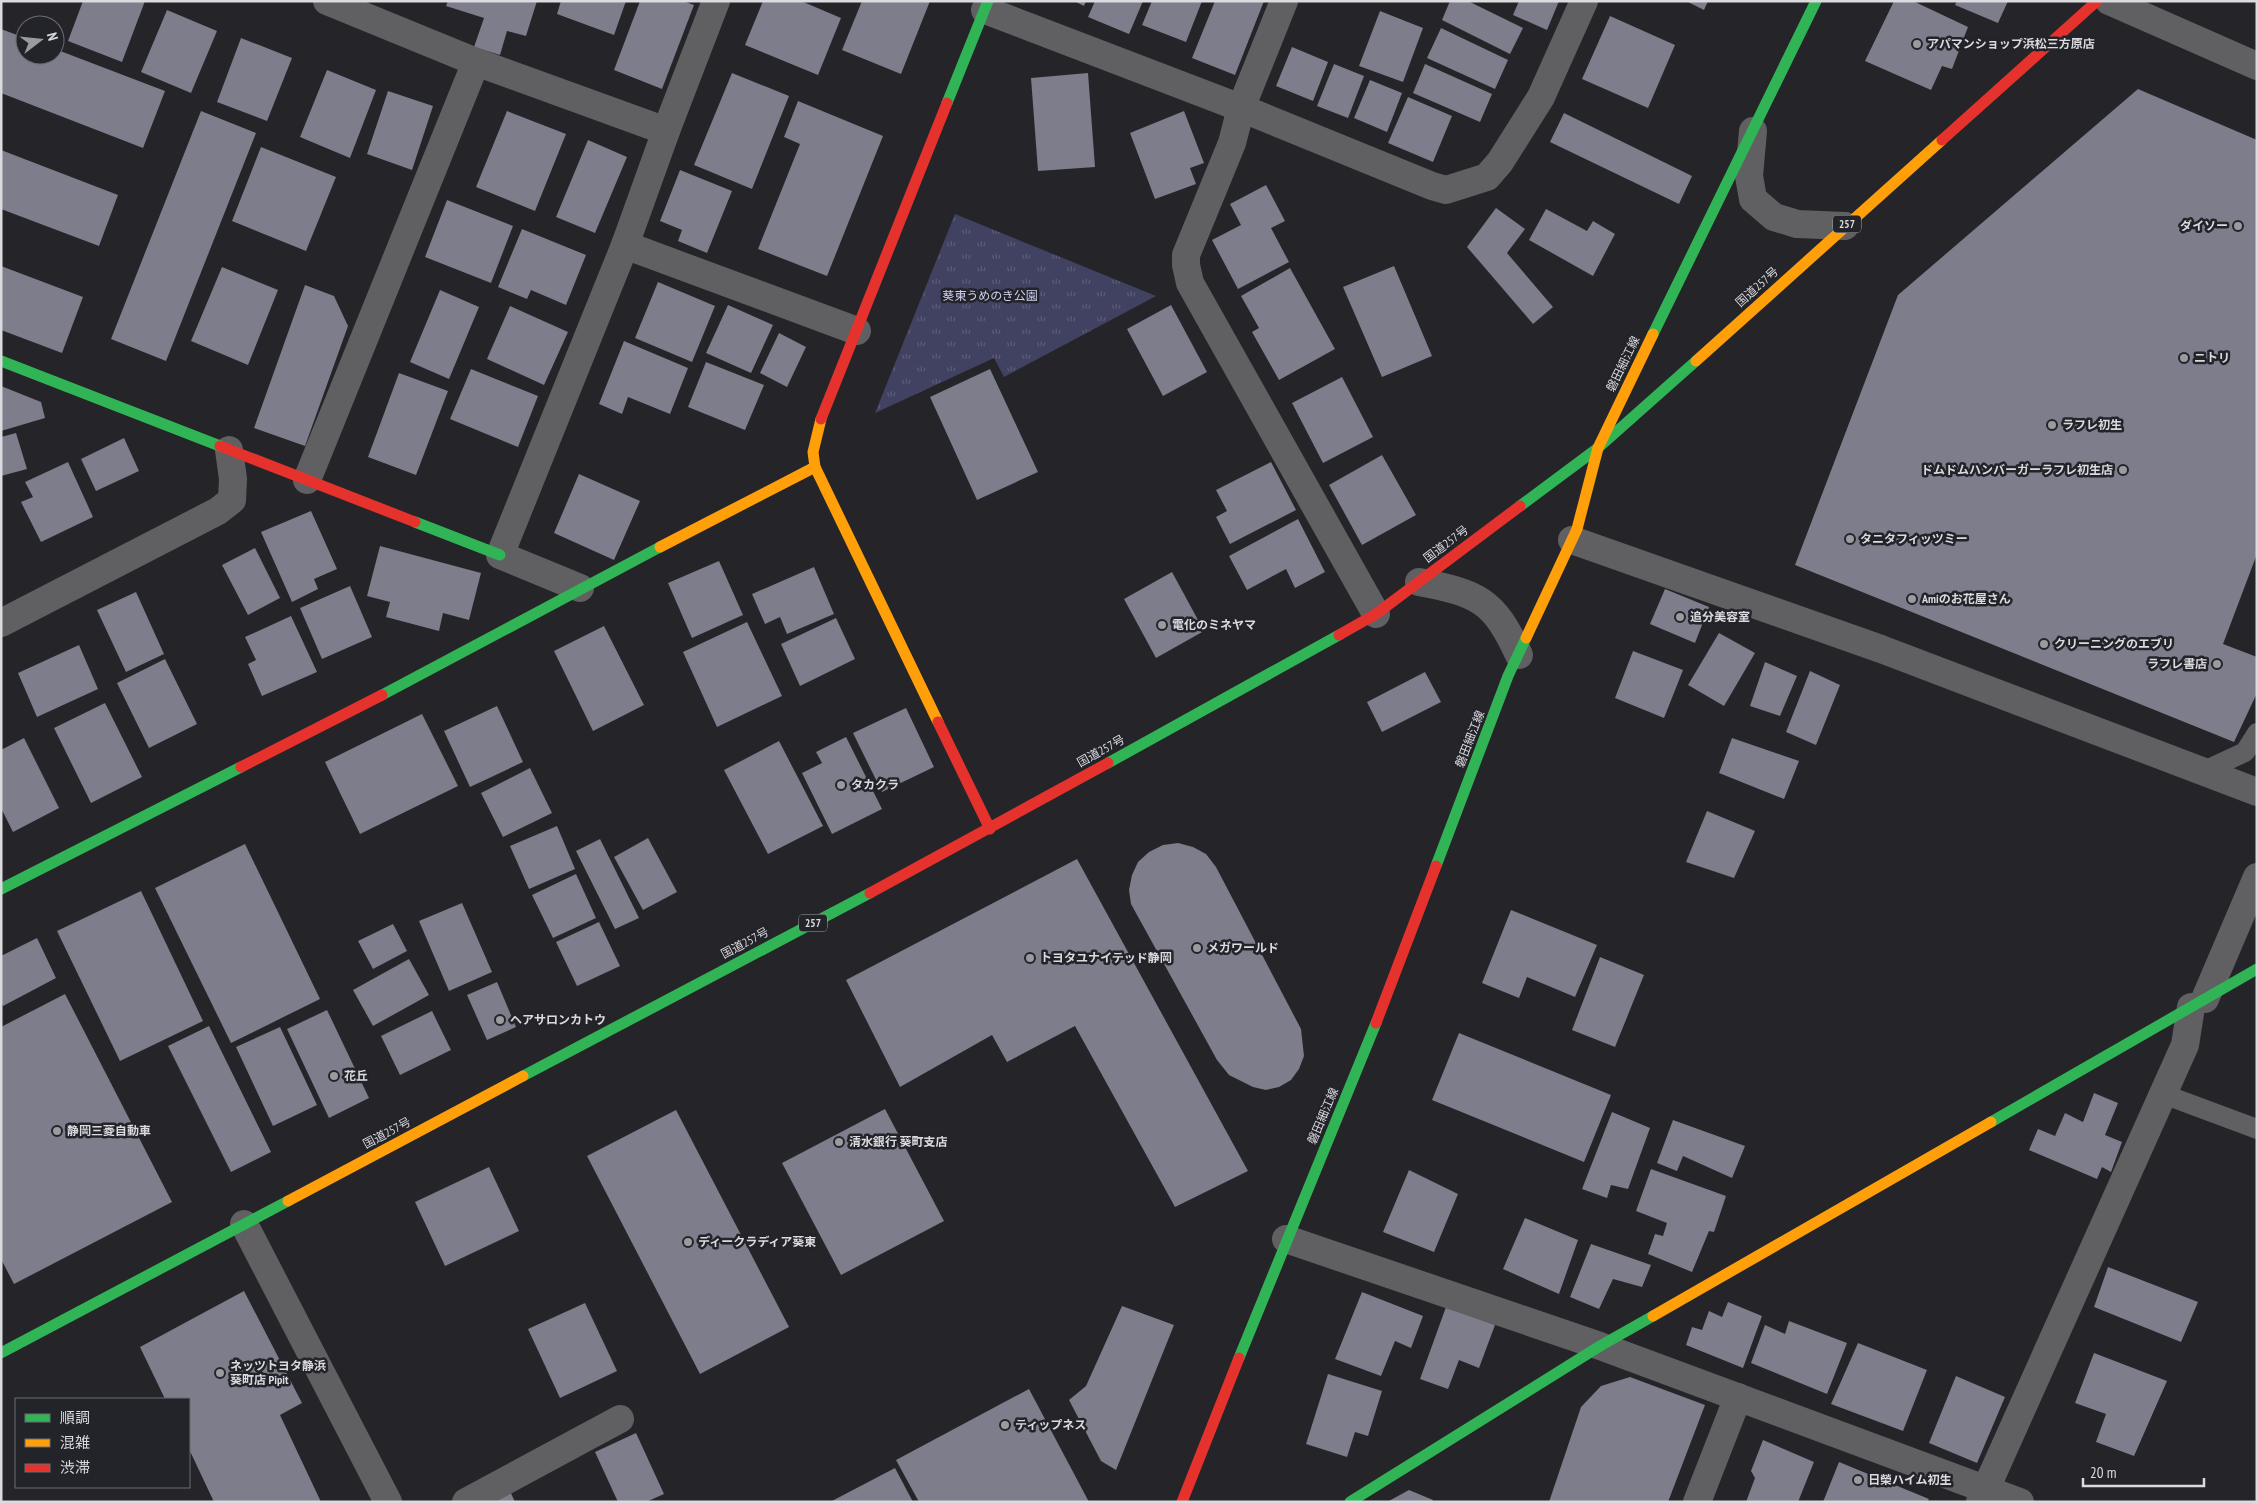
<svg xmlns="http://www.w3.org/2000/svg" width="2258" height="1503" viewBox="0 0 2258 1503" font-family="'PT Sans Narrow','Noto Sans JP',sans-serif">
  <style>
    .park { fill: url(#park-tufts) }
    .building { fill: #7d7d8b }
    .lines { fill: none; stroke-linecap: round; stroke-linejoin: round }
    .lane { stroke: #606062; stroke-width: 20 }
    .street { stroke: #606062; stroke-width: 28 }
    .fast { stroke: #30b455; stroke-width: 11 }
    .slow { stroke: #ff9f0a; stroke-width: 11 }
    .jam { stroke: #e5322d; stroke-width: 11 }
    .poi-dot { fill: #9a9a9f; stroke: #23232a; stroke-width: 2 }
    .labels { text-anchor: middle; stroke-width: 5; stroke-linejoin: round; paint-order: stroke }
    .shield { fill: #23232a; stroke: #a3a3a9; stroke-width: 1 }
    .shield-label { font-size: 11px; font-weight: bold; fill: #dadadf }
    .poi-label { font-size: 12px; font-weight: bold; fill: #dadadf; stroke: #23232a; text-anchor: start }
    .street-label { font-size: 12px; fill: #dadadf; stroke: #23232a }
    .park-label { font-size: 12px; fill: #cfd1f2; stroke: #23232a }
  </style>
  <defs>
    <pattern id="park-tufts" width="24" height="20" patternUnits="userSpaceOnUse" patternTransform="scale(1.25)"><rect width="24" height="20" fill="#414162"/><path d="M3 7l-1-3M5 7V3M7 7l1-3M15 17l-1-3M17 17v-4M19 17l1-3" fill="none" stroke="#5c5c78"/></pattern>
  </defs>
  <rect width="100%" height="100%" fill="#242429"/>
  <path class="park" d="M955 214 1156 296 1004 377 994 358 875 413Z"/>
  <g class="building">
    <path d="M83 1H145L122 62 68 41Z"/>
    <path d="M448 1H537L526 36 507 31 500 55 474 47 484 18 446 6Z"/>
    <path d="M561 1H626L614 35 557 14Z"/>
    <path d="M640 1H683L694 5 662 89 614 70Z"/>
    <path d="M763 1H801L841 18 818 75 745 45Z"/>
    <path d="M862 1H930L901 74 842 50Z"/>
    <path d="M1074 1H1086L1084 6Z"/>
    <path d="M1095 1H1143L1129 34 1088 17Z"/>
    <path d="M1152 1H1202L1186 42 1142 25Z"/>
    <path d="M1215 1H1264L1235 75 1192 58Z"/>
    <path d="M1450 1H1468L1523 28 1510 54 1442 20Z"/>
    <path d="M1519 1H1559L1547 30 1513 15Z"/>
    <path d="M1686 1H1708L1704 10Z"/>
    <path d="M1894 1H1913L1968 27 1952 69 1942 66 1931 90 1865 61Z"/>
    <path d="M1957 1H2008L1998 23 1955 5Z"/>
    <path d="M167 10 217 31 191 93 141 72Z"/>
    <path d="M1380 11 1423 28 1403 82 1359 66Z"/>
    <path d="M1610 16 1675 45 1648 108 1582 79Z"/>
    <path d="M1441 28 1508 60 1495 89 1427 58Z"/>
    <path d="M1 29 25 38V55H55V49L165 91 143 148 1 93Z"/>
    <path d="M241 38 292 58 267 121 217 102Z"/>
    <path d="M1292 47 1328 62 1313 101 1276 86Z"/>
    <path d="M1334 64 1364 76 1348 118 1317 106Z"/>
    <path d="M1425 64 1492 94 1480 122 1413 93Z"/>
    <path d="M327 70 376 90 350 158 300 137Z"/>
    <path d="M732 73 789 96 752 189 694 165Z"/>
    <path d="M1088 73 1095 167 1038 171 1031 78Z"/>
    <path d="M1370 80 1402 93 1387 132 1354 118Z"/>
    <path d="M2138 89 2257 140V554L2223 644 2257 657V693L2234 742 1795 565 1898 295Z"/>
    <path d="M388 91 433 106 412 170 367 154Z"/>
    <path d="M1408 97 1452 116 1433 162 1388 143Z"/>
    <path d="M798 101 883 136 827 276 758 249 800 144 784 137Z"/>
    <path d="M201 111 256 133 166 361 111 339Z"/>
    <path d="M507 111 566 134 535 211 476 187Z"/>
    <path d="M1184 111 1204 163 1190 168 1196 184 1155 199 1130 133Z"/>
    <path d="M1564 113 1692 176 1679 204 1550 142Z"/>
    <path d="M588 140 627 157 595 233 556 217Z"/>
    <path d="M261 147 336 177 306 251 232 221Z"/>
    <path d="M1 150 118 195 99 246 1 209Z"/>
    <path d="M680 170 732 191 707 253 678 241 682 230 660 221Z"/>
    <path d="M1266 185 1285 221 1271 228 1289 262 1238 289 1212 240 1241 225 1230 204Z"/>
    <path d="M447 200 513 226 491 283 425 257Z"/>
    <path d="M1496 208 1525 229 1507 253 1553 307 1533 324 1467 247Z"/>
    <path d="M1546 209 1587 231 1593 221 1615 234 1593 276 1529 240Z"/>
    <path d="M522 229 586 255 566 305 531 290 527 299 498 287Z"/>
    <path d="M1 266 83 297 62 353 1 330Z"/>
    <path d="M1394 266 1432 356 1382 377 1343 287Z"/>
    <path d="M222 267 278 290 248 365 191 341Z"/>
    <path d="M1290 268 1335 349 1279 380 1252 332 1259 328 1241 296Z"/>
    <path d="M658 282 715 306 692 362 635 338Z"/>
    <path d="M305 285 334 296 348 326 305 446 254 428Z"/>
    <path d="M440 290 479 307 449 379 410 362Z"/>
    <path d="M728 305 773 325 751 373 706 353Z"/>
    <path d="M1171 305 1207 372 1163 396 1127 329Z"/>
    <path d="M510 306 568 332 544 385 487 359Z"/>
    <path d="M779 333 806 347 787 387 760 373Z"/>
    <path d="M624 341 688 368 670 414 628 397 622 414 599 404Z"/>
    <path d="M706 362 764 385 745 430 688 407Z"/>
    <path d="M471 369 538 396 518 447 450 419Z"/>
    <path d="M990 369 1038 472 977 500 930 397Z"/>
    <path d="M399 373 448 391 416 475 368 457Z"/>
    <path d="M1342 377 1373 437 1323 463 1292 403Z"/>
    <path d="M1 386 41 402 45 418 1 431Z"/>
    <path d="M16 433 27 469 1 476V437Z"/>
    <path d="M124 438 139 471 96 491 81 459Z"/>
    <path d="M1382 455 1416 515 1362 545 1329 485Z"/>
    <path d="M68 462 93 517 41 542 21 502 33 497 25 482Z"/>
    <path d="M1271 462 1296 510 1230 544 1216 517 1227 511 1216 490Z"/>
    <path d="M579 474 640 501 614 560 554 533Z"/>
    <path d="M311 511 337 569 314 579 318 589 292 602 261 532Z"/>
    <path d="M1298 519 1325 572 1295 588 1286 569 1247 590 1229 556Z"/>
    <path d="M380 546 481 573 469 620 443 613 439 631 386 617 390 602 367 596Z"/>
    <path d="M255 548 280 598 248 615 222 565Z"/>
    <path d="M719 561 743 615 692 638 668 583Z"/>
    <path d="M814 567 834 614 787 634 780 617 765 624 752 594Z"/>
    <path d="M1172 572 1204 631 1156 658 1124 599Z"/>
    <path d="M350 586 372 637 322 659 300 608Z"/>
    <path d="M1665 589 1709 607 1695 643 1650 624Z"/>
    <path d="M136 592 164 654 126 672 97 610Z"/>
    <path d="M291 616 317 672 262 696 248 664 256 660 245 637Z"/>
    <path d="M836 618 855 659 800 686 781 644Z"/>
    <path d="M747 622 782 696 717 727 683 652Z"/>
    <path d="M604 626 644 705 593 731 554 651Z"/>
    <path d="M1719 633 1755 653 1724 706 1688 685Z"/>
    <path d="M79 645 98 689 37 717 18 673Z"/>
    <path d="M1633 651 1683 670 1664 718 1615 698Z"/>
    <path d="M165 659 197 724 149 748 117 683Z"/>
    <path d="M1765 662 1797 676 1780 716 1750 706Z"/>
    <path d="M1810 671 1840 685 1816 745 1786 732Z"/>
    <path d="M1425 672 1441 702 1382 732 1367 702Z"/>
    <path d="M105 703 142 777 91 803 54 728Z"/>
    <path d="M497 706 523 762 470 787 444 731Z"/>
    <path d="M906 708 934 767 882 792 853 733Z"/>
    <path d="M422 714 458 786 360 834 325 762Z"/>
    <path d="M846 737 882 809 832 834 802 773 822 763 816 752Z"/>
    <path d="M24 738 59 808 13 832 1 808V750Z"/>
    <path d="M1732 738 1799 761 1784 799 1719 773Z"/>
    <path d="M779 741 823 826 768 854 724 770Z"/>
    <path d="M530 768 552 813 503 837 481 793Z"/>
    <path d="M1707 811 1755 831 1734 878 1686 862Z"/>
    <path d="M557 826 575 869 529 889 510 846Z"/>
    <path d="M648 838 677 892 643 910 614 857Z"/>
    <path d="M600 839 639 918 615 929 576 851Z"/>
    <path d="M1178 843 1193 847 1206 854 1216 867 1301 1029 1304 1056 1299 1069 1291 1080 1279 1087 1266 1090 1253 1087 1229 1075 1217 1060 1131 904 1129 890 1132 875 1138 862 1149 852 1163 845Z"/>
    <path d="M245 844 320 999 231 1043 155 888Z"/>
    <path d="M1077 859 1248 1171 1175 1207 1075 1026 1007 1062 992 1035 900 1087 846 980Z"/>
    <path d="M576 874 596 918 553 938 532 895Z"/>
    <path d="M141 891 203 1021 120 1061 57 931Z"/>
    <path d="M462 903 492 972 449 991 419 921Z"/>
    <path d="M1511 910 1597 945 1575 997 1527 977 1519 998 1482 983Z"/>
    <path d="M599 922 620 966 577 986 556 942Z"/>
    <path d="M393 924 407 951 373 969 358 941Z"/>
    <path d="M37 938 56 978 3 1006 1 1002V956Z"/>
    <path d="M1600 957 1644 975 1615 1047 1572 1030Z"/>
    <path d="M409 959 429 995 373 1026 353 990Z"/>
    <path d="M497 982 516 1027 487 1040 467 995Z"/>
    <path d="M65 994 172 1202 14 1284 1 1259V1027Z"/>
    <path d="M327 1010 369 1098 329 1118 287 1029Z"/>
    <path d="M432 1011 451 1050 400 1075 381 1036Z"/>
    <path d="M209 1026 271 1152 231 1172 168 1046Z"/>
    <path d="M280 1027 317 1105 273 1126 236 1047Z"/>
    <path d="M1459 1033 1611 1095 1584 1162 1432 1100Z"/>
    <path d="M2094 1093 2118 1103 2105 1135 2122 1142 2111 1172 2102 1167 2097 1179 2029 1150 2038 1129 2055 1136 2065 1113 2083 1122Z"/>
    <path d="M885 1109 944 1221 841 1275 782 1163Z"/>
    <path d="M676 1110 789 1327 700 1374 587 1156Z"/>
    <path d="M1612 1112 1650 1128 1628 1189 1611 1185 1607 1198 1582 1189Z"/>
    <path d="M1673 1120 1745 1146 1732 1178 1683 1156 1677 1171 1657 1163Z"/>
    <path d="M489 1167 519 1231 445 1266 415 1202Z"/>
    <path d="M1651 1169 1726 1196 1714 1232 1709 1231 1692 1272 1648 1254 1655 1234 1663 1236 1667 1223 1636 1211Z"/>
    <path d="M1409 1170 1458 1194 1434 1252 1383 1232Z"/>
    <path d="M1525 1218 1578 1240 1559 1294 1503 1269Z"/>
    <path d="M1591 1244 1651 1265 1642 1287 1613 1279 1599 1309 1570 1297Z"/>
    <path d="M2108 1267 2198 1302 2181 1342 2094 1307Z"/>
    <path d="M244 1291 302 1403 280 1415 321 1502H214L189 1449V1399H165L140 1347Z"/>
    <path d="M1362 1292 1423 1316 1411 1348 1395 1341 1381 1376 1335 1359Z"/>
    <path d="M1728 1302 1762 1316 1743 1368 1686 1345 1692 1327 1702 1330 1709 1311 1722 1317Z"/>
    <path d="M585 1303 617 1371 560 1398 528 1329Z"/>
    <path d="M1122 1306 1174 1325 1116 1470 1101 1461 1069 1400 1086 1386Z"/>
    <path d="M1446 1307 1495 1325 1479 1368 1459 1360 1448 1389 1420 1379Z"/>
    <path d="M1789 1321 1847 1343 1827 1394 1751 1363 1765 1325 1785 1334Z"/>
    <path d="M1858 1343 1927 1370 1903 1431 1831 1404Z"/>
    <path d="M2094 1353 2167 1381 2134 1456 2096 1442 2106 1414 2075 1403Z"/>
    <path d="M1328 1374 1382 1391 1368 1436 1355 1432 1347 1457 1306 1444Z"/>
    <path d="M1956 1376 2005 1397 1977 1463 1929 1443Z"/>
    <path d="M1630 1377 1705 1405 1668 1502H1549L1581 1407 1601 1386Z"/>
    <path d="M1029 1389 1089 1502H919L896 1460Z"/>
    <path d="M636 1433 664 1494 646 1502H618L595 1452Z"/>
    <path d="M1763 1440 1814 1462 1798 1502H1746L1755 1478 1751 1471Z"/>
    <path d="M1839 1462 1929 1499 1927 1502H1823Z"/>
    <path d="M895 1468 913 1502H830Z"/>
    <path d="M509 1489 515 1502H485Z"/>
    <path d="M1409 1490 1433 1500 1432 1502H1387Z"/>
  </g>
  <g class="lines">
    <g class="lane">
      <path d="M2202 772 2245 752 2257 733"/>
      <path d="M2163 1094 2257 1129"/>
    </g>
    <g class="street">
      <path d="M327 1 476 62 666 131"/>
      <path d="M1284 1 1241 108 1232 143 1186 255V265L1190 283 1376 614"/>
      <path d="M2109 1 2257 66"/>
      <path d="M985 10 1241 108 1432 186 1446 190 1487 177 1500 162 1541 97 1584 1"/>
      <path d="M1753 131 1749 176 1753 199 1774 217 1797 224 1845 226"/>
      <path d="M625 245 857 331"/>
      <path d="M307 480 476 62"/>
      <path d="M1572 540 1881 649 2257 792"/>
      <path d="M1419 582C1478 593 1494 600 1519 655"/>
      <path d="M580 588 500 555 625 245 666 131 716 1"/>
      <path d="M1 623 218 511 232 500 233 479 229 450"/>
      <path d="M2205 999 2257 877"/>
      <path d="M244 1224 388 1502"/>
      <path d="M1286 1239 1600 1346 2020 1502"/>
      <path d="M466 1502 620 1419"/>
      <path d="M1697 1502 1738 1397"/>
      <path d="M1980 1502 2185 1045 2191 1007"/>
    </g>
    <g class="fast">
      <path d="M947 103 988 1"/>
      <path d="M1653 334 1816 1"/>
      <path d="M1 361 220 446"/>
      <path d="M1520 506 1598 448 1696 361"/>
      <path d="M415 522 500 555"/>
      <path d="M382 695 660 547"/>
      <path d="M1108 763 1339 635"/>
      <path d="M1436 866 1508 676 1526 638"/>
      <path d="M1 889 241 767"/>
      <path d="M523 1076 870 893"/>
      <path d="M1991 1122 2257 969"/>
      <path d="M1 1353 288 1201"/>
      <path d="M1239 1358 1376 1023"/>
      <path d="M1350 1502 1600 1346 1653 1316"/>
    </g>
    <g class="slow">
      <path d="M1696 361 1942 140"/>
      <path d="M815 467 938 722"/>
      <path d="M660 547 815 467 813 452 821 419"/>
      <path d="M1526 638 1577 529 1598 448 1653 334"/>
      <path d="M288 1201 523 1076"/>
      <path d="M1653 1316 1991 1122"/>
    </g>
    <g class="jam">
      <path d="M1942 140 2097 1"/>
      <path d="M821 419 947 103"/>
      <path d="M220 446 415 522"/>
      <path d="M1339 635 1376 614 1520 506"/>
      <path d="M938 722 990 829"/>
      <path d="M241 767 382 695"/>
      <path d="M870 893 1108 763"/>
      <path d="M1376 1023 1436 866"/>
      <path d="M1182 1502 1239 1358"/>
    </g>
  </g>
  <g class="poi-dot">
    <circle cx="1917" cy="44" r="5"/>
    <circle cx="2238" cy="226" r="5"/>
    <circle cx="2184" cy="358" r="5"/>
    <circle cx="2052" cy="425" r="5"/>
    <circle cx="2123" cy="470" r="5"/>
    <circle cx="1850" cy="539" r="5"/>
    <circle cx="1912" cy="599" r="5"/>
    <circle cx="1680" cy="617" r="5"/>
    <circle cx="1162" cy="625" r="5"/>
    <circle cx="2044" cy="644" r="5"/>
    <circle cx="2217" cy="664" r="5"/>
    <circle cx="841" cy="785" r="5"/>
    <circle cx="1197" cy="948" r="5"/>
    <circle cx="1030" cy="958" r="5"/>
    <circle cx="500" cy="1020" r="5"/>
    <circle cx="334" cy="1076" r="5"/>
    <circle cx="57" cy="1131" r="5"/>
    <circle cx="839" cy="1142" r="5"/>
    <circle cx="688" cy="1242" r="5"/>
    <circle cx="220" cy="1373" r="5"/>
    <circle cx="1005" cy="1425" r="5"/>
    <circle cx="1858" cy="1480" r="5"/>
  </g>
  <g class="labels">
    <g class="shield">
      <rect x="1833" y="215.5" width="28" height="17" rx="4"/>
      <rect x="799" y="914.5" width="28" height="17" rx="4"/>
    </g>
    <g class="shield-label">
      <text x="1847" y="228">257</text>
      <text x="813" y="927">257</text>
    </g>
    <g class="poi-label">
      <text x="1927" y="48">アパマンショップ浜松三方原店</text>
      <text x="2228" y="230" text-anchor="end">ダイソー</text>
      <text x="2194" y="362">ニトリ</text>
      <text x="2062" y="429">ラフレ初生</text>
      <text x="2113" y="474" text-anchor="end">ドムドムハンバーガーラフレ初生店</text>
      <text x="1860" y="543">タニタフィッツミー</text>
      <text x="1922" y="603">Amiのお花屋さん</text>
      <text x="1690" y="621">追分美容室</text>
      <text x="1172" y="629">電化のミネヤマ</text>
      <text x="2054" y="648">クリーニングのエブリ</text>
      <text x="2207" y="668" text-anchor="end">ラフレ書店</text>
      <text x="851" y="789">タカクラ</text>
      <text x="1207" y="952">メガワールド</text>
      <text x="1040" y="962">トヨタユナイテッド静岡</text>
      <text x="510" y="1024">ヘアサロンカトウ</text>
      <text x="344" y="1080">花丘</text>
      <text x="67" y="1135">静岡三菱自動車</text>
      <text x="849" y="1146">清水銀行 葵町支店</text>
      <text x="698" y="1246">ディークラディア葵東</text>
      <text x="230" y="1370">ネッツトヨタ静浜<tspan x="230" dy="14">葵町店 Pipit</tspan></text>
      <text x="1015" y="1429">ティップネス</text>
      <text x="1868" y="1484">日榮ハイム初生</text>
    </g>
    <g class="street-label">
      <text transform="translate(1757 287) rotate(-42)" y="4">国道257号</text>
      <text transform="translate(1623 364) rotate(-64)" y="4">磐田細江線</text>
      <text transform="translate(1446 544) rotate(-37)" y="4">国道257号</text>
      <text transform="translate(1470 739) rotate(-69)" y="4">磐田細江線</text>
      <text transform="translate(1101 751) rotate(-29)" y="4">国道257号</text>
      <text transform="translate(745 943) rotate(-28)" y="4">国道257号</text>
      <text transform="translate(1323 1116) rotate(-67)" y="4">磐田細江線</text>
      <text transform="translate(387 1133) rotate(-28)" y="4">国道257号</text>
    </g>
    <g class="park-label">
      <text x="990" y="300">葵東うめのき公園</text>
    </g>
  </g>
  <rect width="2258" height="1503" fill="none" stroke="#dadadf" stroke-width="5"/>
  <rect x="15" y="1398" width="175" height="90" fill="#23232a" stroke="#6c6c72"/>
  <rect x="25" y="1414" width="25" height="8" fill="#30b455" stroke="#6c6c72"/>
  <text x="60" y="1423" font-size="15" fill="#dadadf">順調</text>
  <rect x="25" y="1439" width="25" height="8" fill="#ff9f0a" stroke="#6c6c72"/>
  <text x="60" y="1448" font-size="15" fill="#dadadf">混雑</text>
  <rect x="25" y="1464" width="25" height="8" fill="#e5322d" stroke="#6c6c72"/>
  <text x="60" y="1473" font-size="15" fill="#dadadf">渋滞</text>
  <g transform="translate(40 40) rotate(74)"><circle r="24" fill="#23232a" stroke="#6c6c72"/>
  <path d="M0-4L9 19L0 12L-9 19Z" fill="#9a9a9f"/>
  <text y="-8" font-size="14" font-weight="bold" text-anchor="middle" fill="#dadadf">N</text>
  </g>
  <path d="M2083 1478v8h121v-8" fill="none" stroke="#dadadf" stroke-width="2.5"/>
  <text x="2090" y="1478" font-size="15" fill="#dadadf" stroke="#23232a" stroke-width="4" paint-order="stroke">20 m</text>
</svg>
